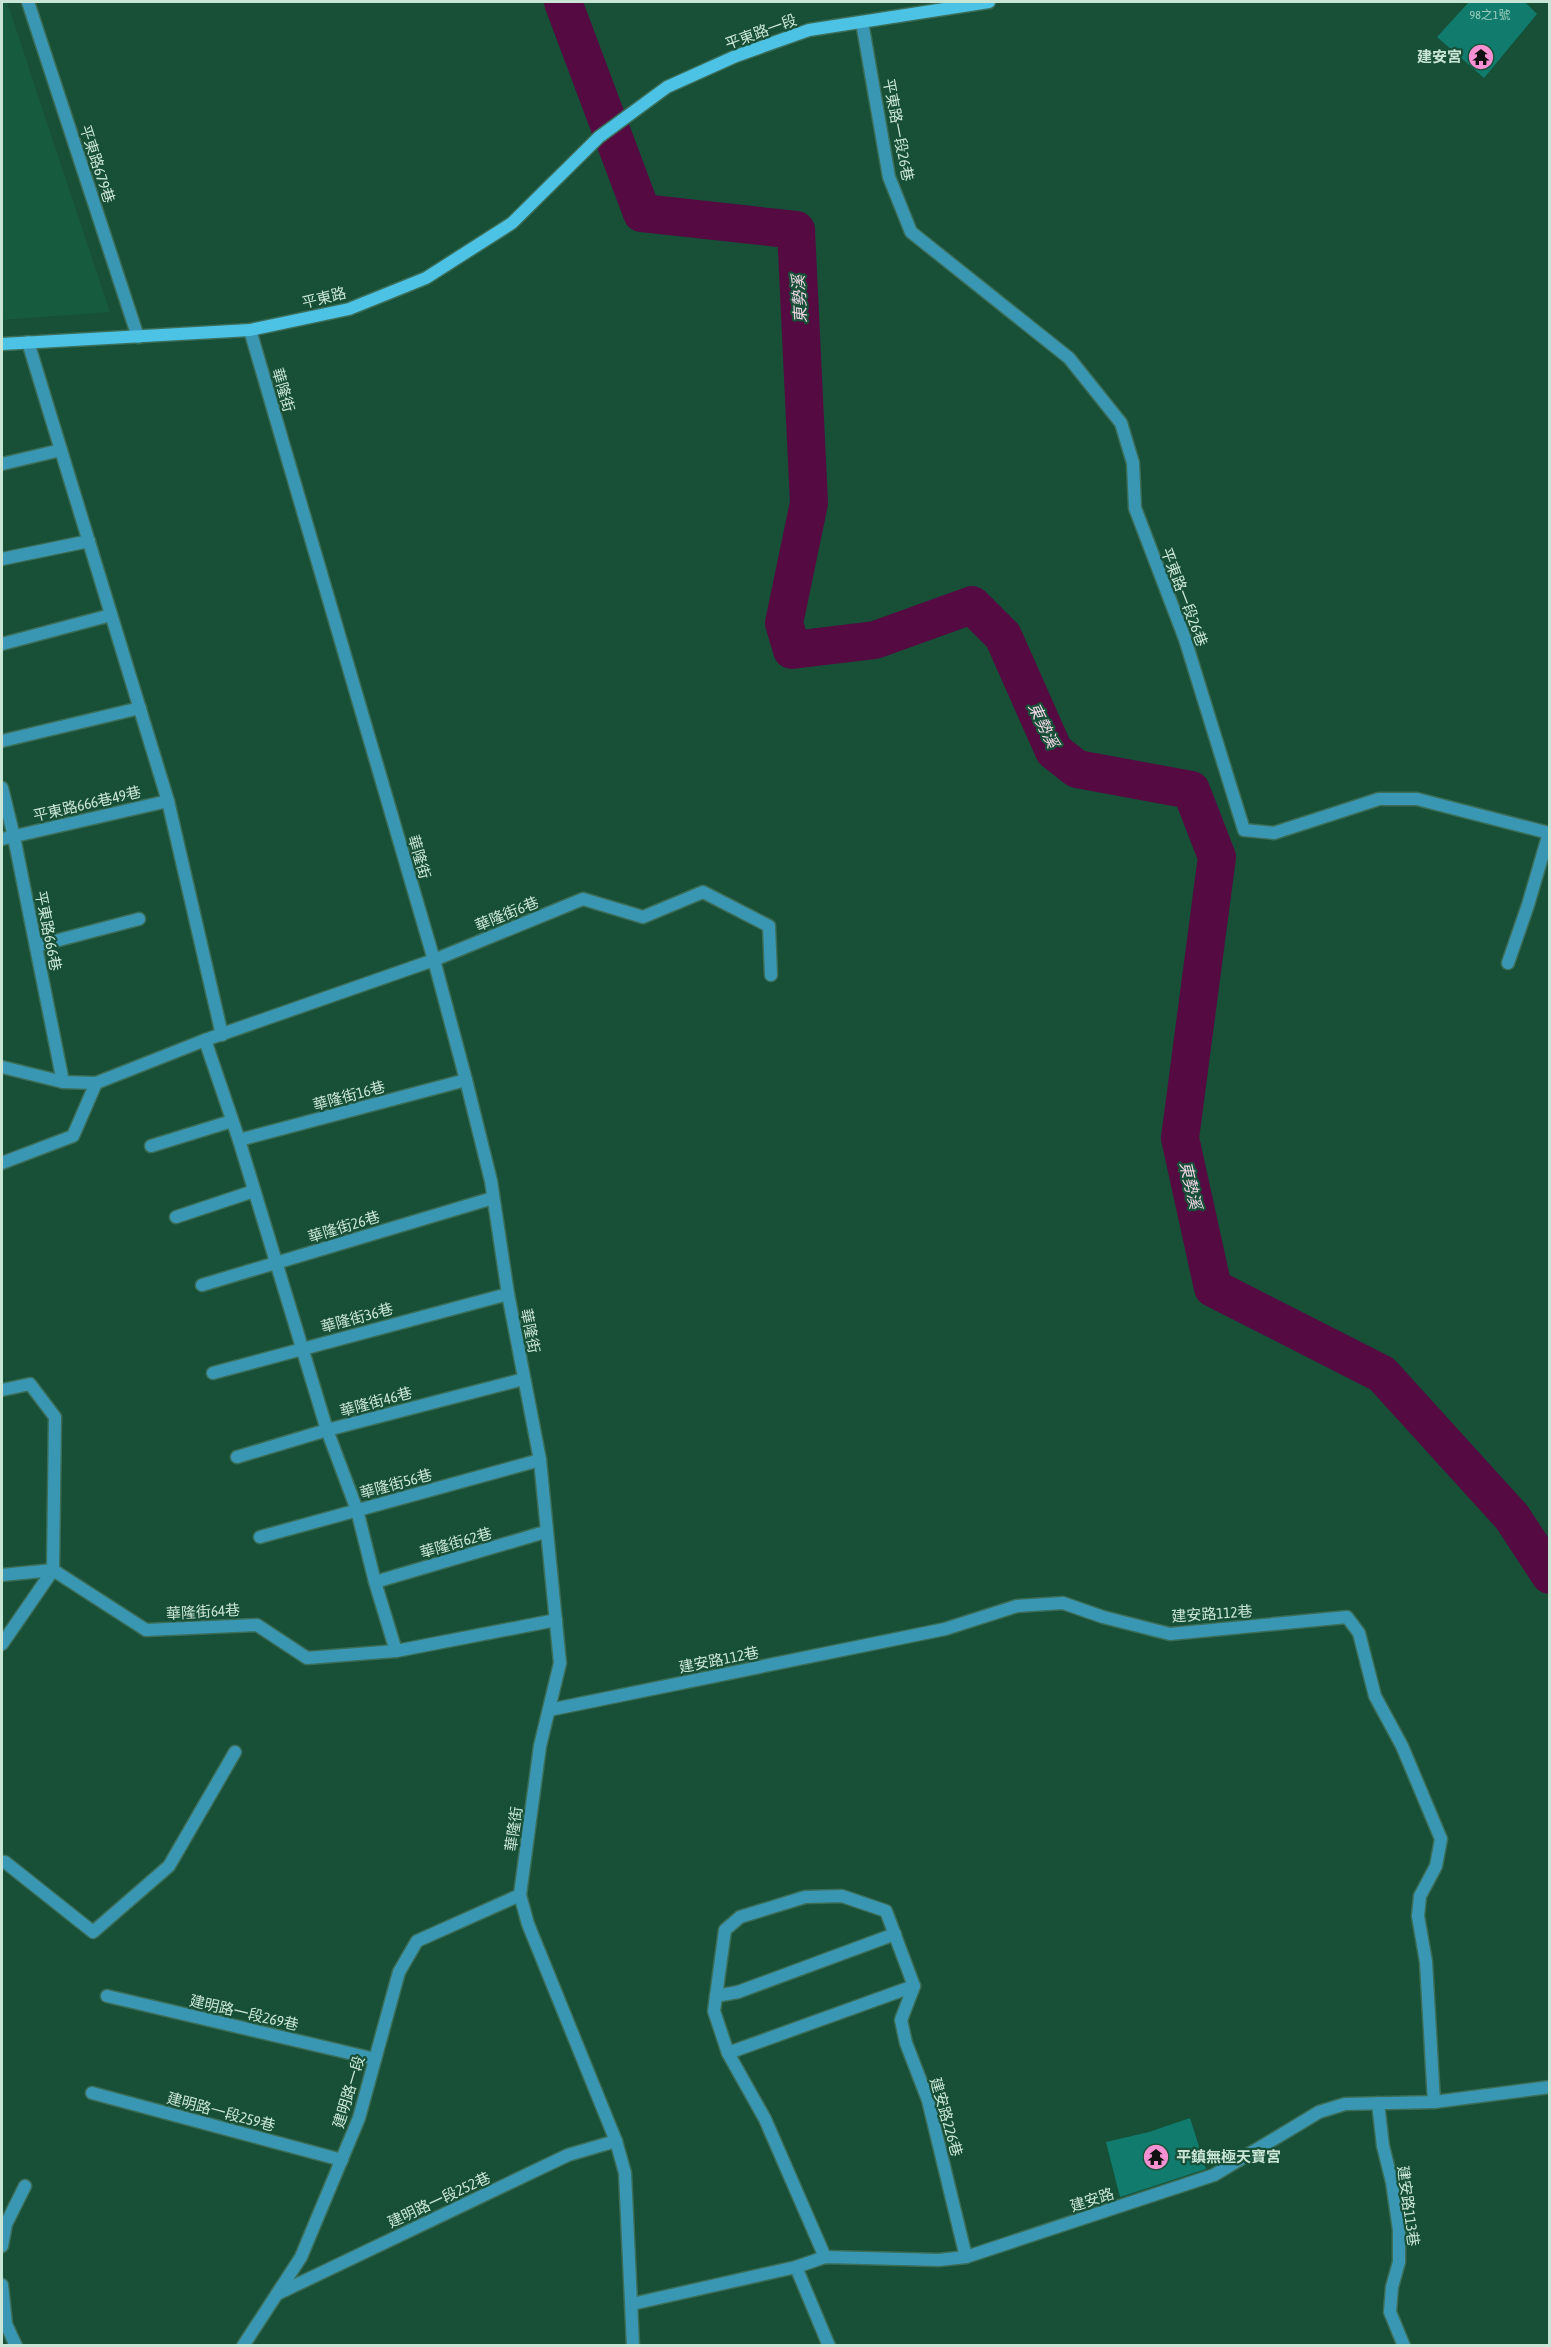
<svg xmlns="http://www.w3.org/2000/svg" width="1551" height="2347" viewBox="0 0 1551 2347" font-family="'Asap Condensed','Noto Sans TC',sans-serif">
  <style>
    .built { fill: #175b3e }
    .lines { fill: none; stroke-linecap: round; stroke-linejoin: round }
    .river { stroke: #550a42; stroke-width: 38 }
    .building { fill: #117c6e }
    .lane-casing { stroke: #3b6d57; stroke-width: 15 }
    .street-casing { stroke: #3b6d57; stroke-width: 15 }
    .secondary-casing { stroke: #3b6d57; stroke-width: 15 }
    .lane { stroke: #3a97b3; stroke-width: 12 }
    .street { stroke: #3a97b3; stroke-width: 12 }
    .secondary { stroke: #4cc2e5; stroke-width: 12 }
    .labels { text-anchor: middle; stroke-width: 4.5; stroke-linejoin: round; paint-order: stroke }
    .number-label { font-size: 12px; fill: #9bcbbb }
    .street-label { font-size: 15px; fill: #c9e5d5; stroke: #174f37 }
    .poi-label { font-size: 15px; font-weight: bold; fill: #c9e5d5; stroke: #174f37; text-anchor: end }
    .water-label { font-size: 16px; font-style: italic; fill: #f2d7e7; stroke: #174f37 }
  </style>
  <rect width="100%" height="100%" fill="#174f37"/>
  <path class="built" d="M2 2H7L110 312 2 320Z"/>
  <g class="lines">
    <path class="river" d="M563 2 642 213 796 230 809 503 784 623 792 650 875 640 972 605 1003 636 1054 751 1077 769 1191 790 1217 857 1180 1138 1213 1288 1382 1374 1512 1517 1550 1575"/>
  </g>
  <g class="building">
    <path d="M1469 2H1525L1537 14 1484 78 1437 37Z"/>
    <path d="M1190 2118 1206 2169 1120 2197 1106 2142 1149 2132Z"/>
  </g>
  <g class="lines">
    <g class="lane-casing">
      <g id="lane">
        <path d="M168 801 222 1035"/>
        <path d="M36 946 139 919"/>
        <path d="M151 1146 232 1121"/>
        <path d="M2 1163 73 1136 96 1083"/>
        <path d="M176 1217 254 1191"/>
        <path d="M2 1390 30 1384 55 1417 53 1570 2 1644"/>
        <path d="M2 2246 6 2224 25 2186"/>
        <path d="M2 2285 6 2324 16 2346"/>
        <path d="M277 2294 568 2155 616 2141"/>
      </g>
    </g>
    <g class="street-casing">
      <g id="street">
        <path d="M28 2 138 337"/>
        <path d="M862 22 889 177 911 232 1069 358 1121 423 1133 463 1135 508 1185 639 1244 830 1274 833 1379 799H1417L1549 833 1528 905 1508 963"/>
        <path d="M250 330 434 960 466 1080 491 1181 508 1294 540 1460 560 1663 540 1746 520 1895 528 1924 616 2141 625 2173 633 2346"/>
        <path d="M2 464 61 450"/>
        <path d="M2 559 89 541"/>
        <path d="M2 644 111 615"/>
        <path d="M2 741 140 708"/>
        <path d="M2 788 14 837 63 1082"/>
        <path d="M2 839 168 801 28 342"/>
        <path d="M205 1040 239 1140 327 1430 357 1510 375 1582 396 1651"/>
        <path d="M2 1067 63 1082 96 1083 205 1040 434 960 583 899 643 917 703 892 769 926 771 975"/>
        <path d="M239 1140 466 1080"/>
        <path d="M202 1285 493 1198"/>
        <path d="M213 1373 508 1294"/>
        <path d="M237 1457 327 1430 524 1379"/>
        <path d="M260 1537 540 1460"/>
        <path d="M2 1575 53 1570 146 1630 257 1625 307 1658 396 1651 556 1620"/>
        <path d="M375 1582 545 1532"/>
        <path d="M549 1710 945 1629 1017 1606 1063 1603 1103 1617 1170 1634 1347 1617 1359 1633 1375 1696 1402 1746 1441 1839 1436 1866 1420 1896 1418 1916 1426 1962 1434 2102"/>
        <path d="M2 1862H5L93 1932 169 1866 235 1752"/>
        <path d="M107 1996 375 2059"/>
        <path d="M716 1996 738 1992 895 1934"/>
        <path d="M728 2053 914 1986"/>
        <path d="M92 2093 342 2160"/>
        <path d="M1378 2103 1383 2146 1392 2182 1399 2230V2262L1392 2287 1390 2312 1404 2346"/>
        <path d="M825 2257 765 2119 728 2053 714 2011 725 1930 740 1917 805 1897 842 1896 886 1911 914 1986 901 2020 906 2043 928 2100 966 2257"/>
        <path d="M796 2267 829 2346"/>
        <path d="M632 2304 796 2267 825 2257 939 2260 966 2257 1214 2175 1319 2112 1345 2104 1434 2102 1550 2087"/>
        <path d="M243 2346 301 2257 359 2118 399 1972 417 1941 520 1895"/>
      </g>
    </g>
    <g class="secondary-casing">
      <path id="secondary" d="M2 344 250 330 349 309 426 278 512 223 599 137 667 87 736 56 809 30 989 2"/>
    </g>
    <use href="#lane" class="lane"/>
    <use href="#street" class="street"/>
    <use href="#secondary" class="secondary"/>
  </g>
  <defs>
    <g id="temple-disc" transform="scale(1.35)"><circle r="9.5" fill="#f591d2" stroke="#174f37"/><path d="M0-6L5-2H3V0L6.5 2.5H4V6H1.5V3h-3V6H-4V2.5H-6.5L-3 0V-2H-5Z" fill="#111"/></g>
  </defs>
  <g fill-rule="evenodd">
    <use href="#temple-disc" x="1481" y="57"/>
    <use href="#temple-disc" x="1156" y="2157"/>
  </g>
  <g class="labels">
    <g class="number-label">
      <text x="1490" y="19">98之1號</text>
    </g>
    <g class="street-label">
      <text transform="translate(761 32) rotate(-20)" y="5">平東路一段</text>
      <text transform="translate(898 130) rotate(79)" y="5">平東路一段26巷</text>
      <text transform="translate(97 164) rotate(72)" y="5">平東路679巷</text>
      <text transform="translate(324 298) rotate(-14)" y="5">平東路</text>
      <text transform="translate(283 390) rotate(74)" y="5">華隆街</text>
      <text transform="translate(1184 597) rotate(69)" y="5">平東路一段26巷</text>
      <text transform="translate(87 804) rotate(-13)" y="5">平東路666巷49巷</text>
      <text transform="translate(419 857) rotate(74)" y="5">華隆街</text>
      <text transform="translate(507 914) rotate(-22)" y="5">華隆街6巷</text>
      <text transform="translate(48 931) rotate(79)" y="5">平東路666巷</text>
      <text transform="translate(349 1096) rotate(-15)" y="5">華隆街16巷</text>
      <text transform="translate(344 1227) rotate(-17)" y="5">華隆街26巷</text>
      <text transform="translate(357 1318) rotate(-15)" y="5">華隆街36巷</text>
      <text transform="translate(530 1331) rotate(79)" y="5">華隆街</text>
      <text transform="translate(376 1402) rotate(-15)" y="5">華隆街46巷</text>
      <text transform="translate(396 1484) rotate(-15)" y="5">華隆街56巷</text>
      <text transform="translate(456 1543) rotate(-16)" y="5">華隆街62巷</text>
      <text transform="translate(203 1612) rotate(-3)" y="5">華隆街64巷</text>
      <text transform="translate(1212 1614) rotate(-4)" y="5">建安路112巷</text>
      <text transform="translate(719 1660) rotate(-11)" y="5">建安路112巷</text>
      <text transform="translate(514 1829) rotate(-82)" y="5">華隆街</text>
      <text transform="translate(244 2013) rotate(13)" y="5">建明路一段269巷</text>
      <text transform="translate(349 2092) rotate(-73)" y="5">建明路一段</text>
      <text transform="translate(221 2112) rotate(15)" y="5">建明路一段259巷</text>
      <text transform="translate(946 2117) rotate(74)" y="5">建安路226巷</text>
      <text transform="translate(439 2200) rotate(-25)" y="5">建明路一段252巷</text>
      <text transform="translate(1092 2200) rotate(-18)" y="5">建安路</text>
      <text transform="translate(1408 2206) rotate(82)" y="5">建安路113巷</text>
    </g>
    <g class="poi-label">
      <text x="1462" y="62">建安宮</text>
      <text x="1176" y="2162" text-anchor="start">平鎮無極天寶宮</text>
    </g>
    <g class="water-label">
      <text transform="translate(799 299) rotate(-93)" y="6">東勢溪</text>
      <text transform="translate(1044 725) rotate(64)" y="6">東勢溪</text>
      <text transform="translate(1191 1185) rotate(77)" y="6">東勢溪</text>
    </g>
  </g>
  <rect width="1551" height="2347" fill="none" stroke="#c9e5d5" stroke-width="6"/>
</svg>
